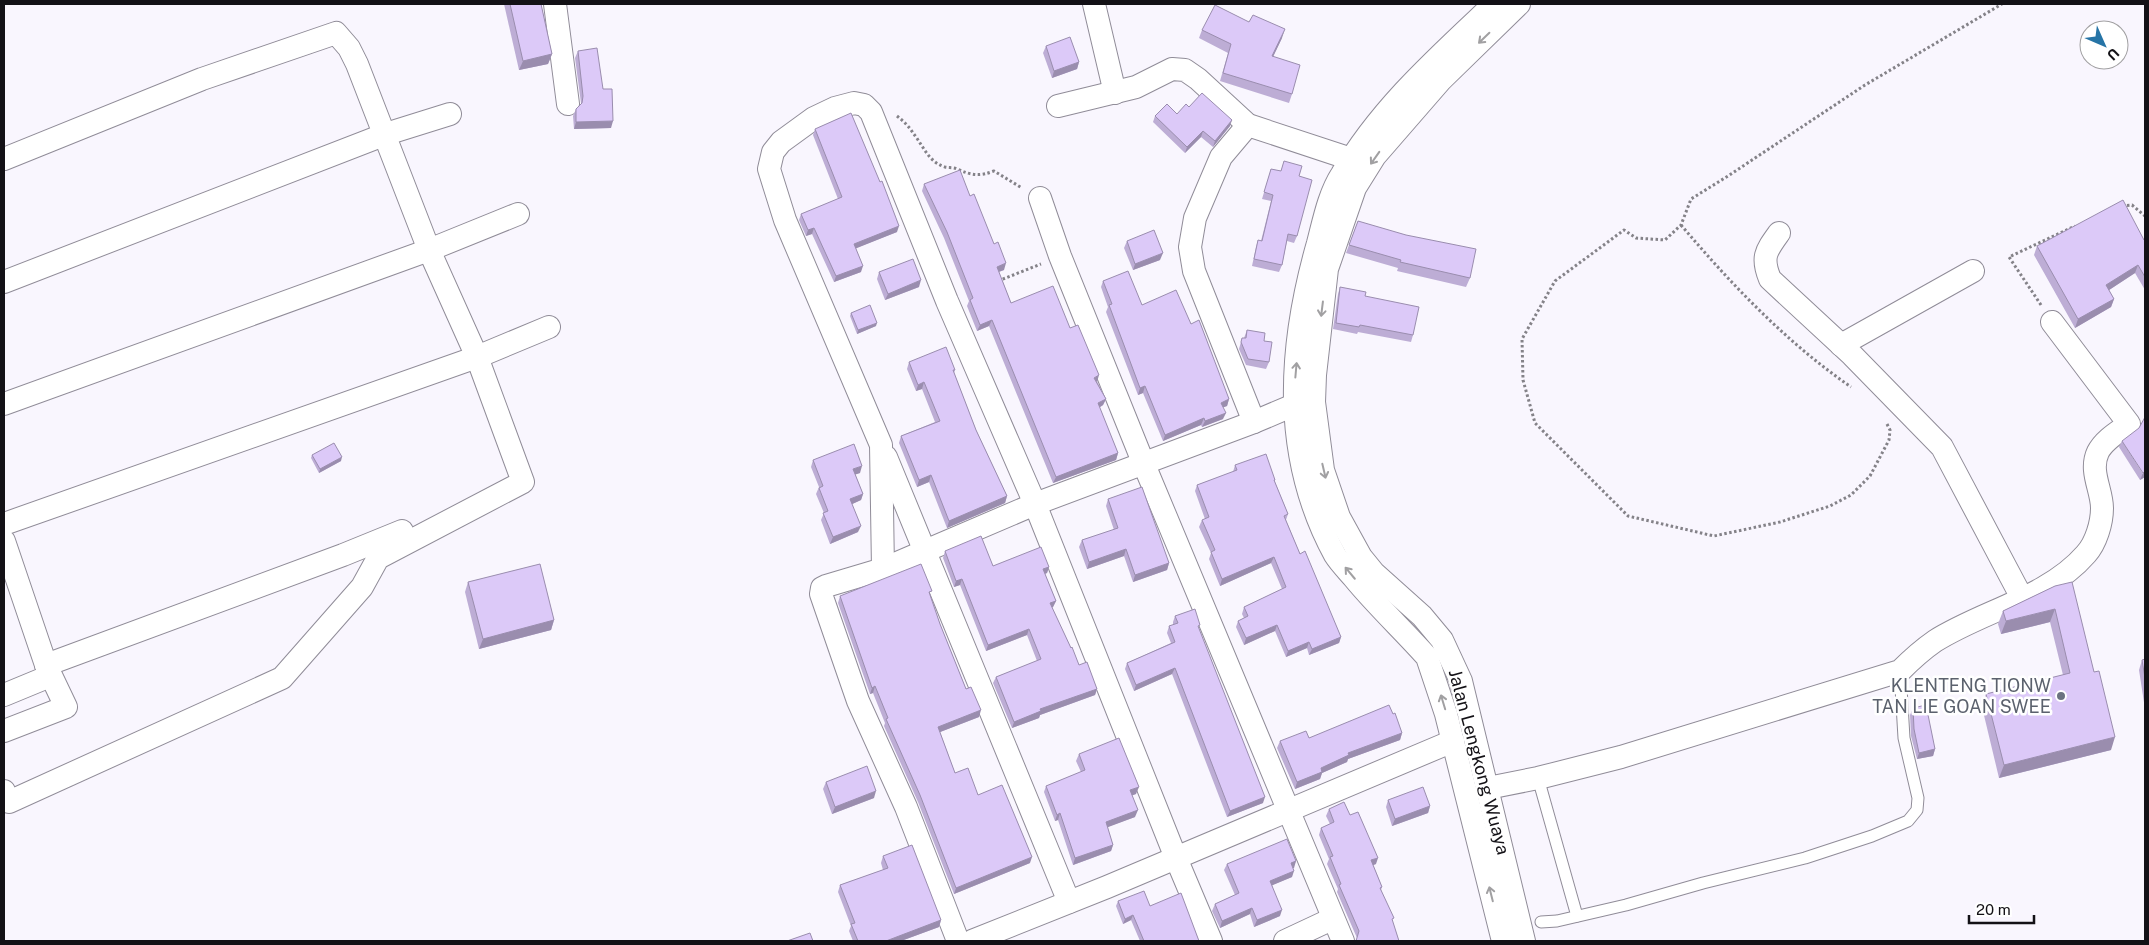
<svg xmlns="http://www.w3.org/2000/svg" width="2149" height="945" viewBox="0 0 2149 945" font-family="'Public Sans',sans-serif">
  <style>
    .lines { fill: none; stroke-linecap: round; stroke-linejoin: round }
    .service-casing { stroke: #908c98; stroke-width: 13 }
    .minor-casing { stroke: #908c98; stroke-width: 24 }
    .path { stroke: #848288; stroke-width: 3; stroke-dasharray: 2.5 2.5; stroke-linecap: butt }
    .service { stroke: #fff; stroke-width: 11 }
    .minor { stroke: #fff; stroke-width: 22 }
    .wall { fill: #bdadd5 }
    .shaded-wall { fill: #9a8dae }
    .building { fill: #dcc9f8; stroke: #9a8dae }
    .oneway { stroke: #a1a0a2 }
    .worship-dot { fill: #6b7280; stroke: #fff; stroke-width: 2 }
    .labels { text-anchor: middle; stroke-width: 5; stroke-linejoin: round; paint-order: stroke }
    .worship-label { font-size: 18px; fill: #5b616d; stroke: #fff; text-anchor: end }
    .street-label { font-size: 18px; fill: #131116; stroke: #fff }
  </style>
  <rect width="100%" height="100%" fill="#f9f6fe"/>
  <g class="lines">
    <g class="service-casing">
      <g id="service">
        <path d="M1538 778 1577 916"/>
        <path d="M1541 922 1557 921 1626 905 1703 883 1805 858 1872 836 1908 821 1917 810 1918 798 1904 738 1900 671"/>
      </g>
    </g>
    <g class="minor-casing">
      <g id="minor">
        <path d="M555 4 568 104"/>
        <path d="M1094 4 1115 93"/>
        <path d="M1494 4C1439 56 1380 108 1342 174 1329 194 1324 220 1318 243 1288 348 1281 456 1335 555 1340 563 1348 571 1354 578 1377 606 1403 630 1427 657L1446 714 1503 941"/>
        <path d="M1519 4 1441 80 1375 156 1355 188 1327 269 1315 375 1314 402 1323 470 1339 517 1361 557 1374 573 1422 616 1442 640 1461 681 1524 941"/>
        <path d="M1058 106 1136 87 1172 69 1185 70 1198 79 1248 125 1351 159"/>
        <path d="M1248 125 1221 157 1195 218 1190 247 1194 271 1254 422"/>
        <path d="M4 159 202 79 336 33 349 48 357 64 429 250 477 357 523 482 378 558 362 587 282 678 9 802 4 791"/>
        <path d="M1040 198 1060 256 1143 462 1343 941"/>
        <path d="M1779 233C1766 251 1761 257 1770 279L1852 355 1942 447 2022 598"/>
        <path d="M4 282 386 134 450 114"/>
        <path d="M1841 345 1973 271"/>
        <path d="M4 404 429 250 518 214"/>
        <path d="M886 457 1069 902"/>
        <path d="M4 524 477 357 549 327"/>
        <path d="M4 541 46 665 66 707 4 731"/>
        <path d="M883 569 1035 504 1254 422 1294 405 1306 403"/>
        <path d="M46 665 343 555 402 531"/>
        <path d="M4 695 50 676"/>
        <path d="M1488 788 1538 778 1621 757 1900 671C1911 660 1922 650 1935 641 1982 611 2048 598 2086 554 2096 543 2102 523 2102 508 2102 490 2089 471 2098 452 2104 440 2118 432 2129 424L2052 322"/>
        <path d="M958 941 906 807 858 701 821 594 822 588 826 586 883 569 881 445 785 220 769 169 773 152 781 142 814 118 835 108 854 103 864 105 871 112 947 301 1035 504 1176 858 1211 941"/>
        <path d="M972 941 1107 887 1453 741"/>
        <path d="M1285 941 1332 919"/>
      </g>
    </g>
    <g class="path">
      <path d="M897 116C903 121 909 126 913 133 923 145 928 162 945 167 949 168 953 167 957 169 971 175 979 177 994 171L1022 188"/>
      <path d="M2122 206 2132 205 2145 216"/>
      <path d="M1681 225C1732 285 1786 342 1851 387"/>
      <path d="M998 281 1041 264"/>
      <path d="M2041 305 2009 257 2075 226"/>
      <path d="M1887 424 1890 430 1889 440 1870 476 1851 495 1830 506 1780 522 1714 536 1628 516 1535 423 1523 380 1522 339 1555 281 1624 230 1636 238 1665 240 1681 225 1691 199 1728 176 1865 85 2002 4"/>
    </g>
    <use href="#service" class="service"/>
    <use href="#minor" class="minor"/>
  </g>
  <g class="wall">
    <path d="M504 4H541L552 54 548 64 519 70Z"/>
    <path d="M1249 22 1282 38 1273 57 1292 94 1289 103 1220 81 1228 53 1199 38 1202 30Z"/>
    <path d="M1046 46 1079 62 1077 69 1052 78 1043 53Z"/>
    <path d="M578 51 611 128 574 129 573 116 576 109 581 104V103L575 58Z"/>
    <path d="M1189 107 1230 126 1213 147 1201 137 1185 153 1153 122 1155 116 1177 114Z"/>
    <path d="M815 129 897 232 856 248 861 272 834 282 812 234 806 236 799 220 801 214 838 199 813 135Z"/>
    <path d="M1284 161 1299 176 1297 236 1294 243 1287 241 1282 265 1279 272 1252 266 1256 247 1258 240 1261 241 1271 201 1262 199 1269 176 1271 169 1281 171Z"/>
    <path d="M924 184 970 196 1004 270 999 272 1011 303 1070 328 1106 399 1103 405 1099 408 1118 453 1116 460 1053 483 989 326 977 331 967 306 969 301 944 238 922 191Z"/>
    <path d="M1358 221 1470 278 1466 287 1397 271 1398 268 1346 253Z"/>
    <path d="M2145 239V290L2135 273 2109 290 2114 299 2111 307 2075 328 2034 255 2037 246Z"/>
    <path d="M1127 241 1160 260 1133 270 1124 248Z"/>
    <path d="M879 272 919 287 885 300 877 279Z"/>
    <path d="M1103 281 1142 305 1191 324 1229 399 1227 406 1223 407V419L1202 427 1201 425 1163 441 1143 393 1138 395 1106 312 1108 307 1101 287Z"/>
    <path d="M1340 287 1365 296 1413 335 1411 342 1358 332 1357 334 1333 329 1338 294Z"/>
    <path d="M851 313 876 326 857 334 850 316Z"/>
    <path d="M1247 330 1264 341 1269 362 1266 369 1246 365 1239 349 1242 338H1244Z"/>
    <path d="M909 362 955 370 954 373 976 430 1007 496 1005 503 947 528 929 482 917 487 899 443 901 436 935 422 922 389 916 391 907 369Z"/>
    <path d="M2122 441 2145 477 2140 480 2119 447Z"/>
    <path d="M312 455 341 461 319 473 311 458Z"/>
    <path d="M813 460 860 473 855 474 863 494 861 500 852 504 858 532 830 544 821 520 824 513 816 494 819 487 811 467Z"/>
    <path d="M1235 465 1275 480V482L1288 514 1286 520 1300 554 1341 637 1339 643 1309 655 1307 648 1286 657 1275 631 1244 645 1236 627 1238 621 1244 618 1242 614 1244 607 1282 589 1271 563 1220 586 1209 559 1211 553 1199 527 1202 520 1205 519 1195 491 1197 485 1233 472Z"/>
    <path d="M1108 499 1169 563 1167 570 1133 582 1124 556 1087 569 1079 547 1082 540 1114 530 1106 506Z"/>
    <path d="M945 551 993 566 1049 567 1047 573 1045 574 1056 601 1053 607 1052 608 1079 665 1097 689 1095 695 1040 715 1039 718 1012 728 993 683 996 677 1037 661 1027 635 986 651 960 585 954 587 943 558Z"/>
    <path d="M468 582 554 620 551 630 479 649 465 592Z"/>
    <path d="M2055 586 2111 750 1999 778 1982 707 1986 694 2063 675 2050 622 2001 634 1998 624 2003 611Z"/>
    <path d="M840 596H930L940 624 966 689 979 717 940 732 955 773 978 795 1030 863 954 894 918 802 884 726 885 723 873 693 870 694 838 603Z"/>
    <path d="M1175 616 1199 629 1263 803 1227 817 1172 674 1134 691 1125 669 1127 663 1171 643 1167 633 1169 626 1173 625V622Z"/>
    <path d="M2145 659V709L2139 670 2142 660Z"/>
    <path d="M1913 708 1935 749 1933 756 1917 759 1911 736 1910 715Z"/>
    <path d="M1393 714 1402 733 1400 740 1348 759 1347 762 1322 773 1320 779 1295 789 1277 748 1280 741 1309 738Z"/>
    <path d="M1079 754 1136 794 1132 795 1135 817 1107 827 1113 845 1111 851 1073 865 1058 820 1055 821 1044 792 1046 786 1081 772 1076 761Z"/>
    <path d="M826 782 874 798 832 814 823 789Z"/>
    <path d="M1388 800 1430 806 1428 813 1392 826 1386 807Z"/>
    <path d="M1329 809 1350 815 1376 864 1373 865 1382 887 1381 890 1399 941H1356L1357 938 1337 892 1338 889 1327 864 1329 859 1319 835 1321 828 1330 824 1326 816Z"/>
    <path d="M883 856 941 920 939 927 901 941H853L849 931 851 926 838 892 840 885 883 870 881 863Z"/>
    <path d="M1296 861 1293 868 1292 877 1272 885 1280 916 1254 927 1250 914 1220 928 1212 911 1215 904 1235 895 1224 870 1227 864Z"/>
    <path d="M1118 901 1150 906 1199 941H1140L1131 920 1123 924 1116 906Z"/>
  </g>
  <g class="shaded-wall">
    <path d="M1285 29 1282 38 1269 65 1272 56Z"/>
    <path d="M552 54 548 64 519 70 523 61Z"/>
    <path d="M1079 62 1077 69 1052 78 1054 71Z"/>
    <path d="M1232 120 1230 126 1213 147 1215 141Z"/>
    <path d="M613 121 611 128 574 129 576 122Z"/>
    <path d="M1203 131 1201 137 1185 153 1187 147Z"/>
    <path d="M899 226 897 232 852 250 854 244Z"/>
    <path d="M814 228 812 234 806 236 808 230Z"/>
    <path d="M1163 253 1160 260 1133 270 1135 264Z"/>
    <path d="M1006 263 1004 270 995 273 997 267Z"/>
    <path d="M2138 265 2135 273 2103 294 2106 285Z"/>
    <path d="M863 266 861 272 834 282 836 276Z"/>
    <path d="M921 280 919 287 885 300 888 294Z"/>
    <path d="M2114 299 2111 307 2075 328 2078 319Z"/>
    <path d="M992 320 989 326 977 331 980 325Z"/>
    <path d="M877 323 876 326 857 334 858 330Z"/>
    <path d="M1099 375 1097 382 1094 378Z"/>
    <path d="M924 382 922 389 916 391 918 385Z"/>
    <path d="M1145 386 1143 393 1138 395 1140 388Z"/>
    <path d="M1106 399 1103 405 1095 410 1098 403Z"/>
    <path d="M1229 399 1227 406 1219 409 1221 403Z"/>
    <path d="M1226 413 1223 419 1202 427 1205 421Z"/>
    <path d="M1204 418 1201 425 1163 441 1165 435Z"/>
    <path d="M1118 453 1116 460 1053 483 1056 477Z"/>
    <path d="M342 457 341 461 319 473 320 469Z"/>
    <path d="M862 466 860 473 851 476 853 469Z"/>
    <path d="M2145 471V477L2140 480 2143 473Z"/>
    <path d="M931 475 929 482 917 487 919 480Z"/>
    <path d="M863 494 861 500 848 506 850 499Z"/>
    <path d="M1007 496 1005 503 947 528 949 521Z"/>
    <path d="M861 526 858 532 830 544 833 537Z"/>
    <path d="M1126 549 1124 556 1087 569 1089 562Z"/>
    <path d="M1274 557 1271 563 1220 586 1222 579Z"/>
    <path d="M1169 563 1167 570 1133 582 1135 575Z"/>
    <path d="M1049 567 1047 573 1041 575 1043 569Z"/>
    <path d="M962 579 960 585 954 587 956 581Z"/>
    <path d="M1056 601 1053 607 1047 609 1050 603Z"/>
    <path d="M2055 609 2050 622 2001 634 2006 621Z"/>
    <path d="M554 620 551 630 479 649 483 639Z"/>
    <path d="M1277 625 1275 631 1244 645 1246 638Z"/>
    <path d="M1029 629 1027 635 986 651 988 645Z"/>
    <path d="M1341 637 1339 643 1309 655 1312 649Z"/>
    <path d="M1309 642 1307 648 1286 657 1288 651Z"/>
    <path d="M1175 668 1172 674 1134 691 1136 685Z"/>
    <path d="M875 686 873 693 870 694 872 688Z"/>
    <path d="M1097 689 1095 695 1040 715 1039 718 1012 728 1014 722 1040 709Z"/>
    <path d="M981 710 979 717 935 734 938 727Z"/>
    <path d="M1402 733 1400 740 1348 759 1347 762 1322 773 1320 779 1295 789 1297 782 1348 753Z"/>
    <path d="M2115 737 2111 750 1999 778 2004 765Z"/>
    <path d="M1935 749 1933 756 1917 759 1919 753Z"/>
    <path d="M1139 787 1136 794 1128 797 1130 790Z"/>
    <path d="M876 791 874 798 832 814 835 807Z"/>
    <path d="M1265 797 1263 803 1227 817 1230 811Z"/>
    <path d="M1430 806 1428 813 1392 826 1395 819Z"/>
    <path d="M1138 810 1135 817 1103 829 1106 822Z"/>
    <path d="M1060 813 1058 820 1055 821 1057 815Z"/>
    <path d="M1113 845 1111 851 1073 865 1075 858Z"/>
    <path d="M1032 857 1030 863 954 894 956 888Z"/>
    <path d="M1378 858 1376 864 1368 867 1371 860Z"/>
    <path d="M1296 861 1294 868 1289 869 1291 863Z"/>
    <path d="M1294 871 1292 877 1268 887 1270 881Z"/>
    <path d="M1252 908 1250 914 1220 928 1222 921Z"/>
    <path d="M1282 910 1280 916 1254 927 1257 920Z"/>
    <path d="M1133 915 1131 920 1123 924 1125 919Z"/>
    <path d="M941 920 939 927 901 941H886Z"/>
  </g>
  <g class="building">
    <path d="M510 4H541L552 54 523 61Z"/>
    <path d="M1215 5 1249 22 1253 15 1285 29 1272 56 1300 65 1292 94 1223 73 1231 44 1202 30Z"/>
    <path d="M1070 37 1079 62 1054 71 1046 46Z"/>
    <path d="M597 48 603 89H612L613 121 576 122V109L582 103 583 96 578 51Z"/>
    <path d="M1202 93 1232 120 1215 141 1203 131 1187 147 1155 116 1167 104 1177 114 1186 104 1189 107Z"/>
    <path d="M851 113 880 182 882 181 899 226 854 244 863 266 836 276 814 228 808 230 801 214 842 197 815 129Z"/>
    <path d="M1284 161 1302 166 1299 176 1312 180 1297 236 1288 234 1282 265 1254 259 1258 240 1262 241 1273 195 1264 192 1271 169 1281 171Z"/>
    <path d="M960 170 970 196 974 194 994 244 998 242 1006 263 997 267 1011 303 1053 286 1070 328 1078 325 1099 375 1094 378 1106 399 1098 403 1118 453 1056 477 992 320 980 325 970 300 973 298 947 232 924 184Z"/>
    <path d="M2123 200 2144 240 2145 239V277L2138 265 2106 285 2114 299 2078 319 2037 246Z"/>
    <path d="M1358 221 1406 235 1476 249 1470 278 1400 262 1401 260 1349 245Z"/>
    <path d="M1154 230 1163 253 1135 264 1127 241Z"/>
    <path d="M913 259 921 280 888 294 879 272Z"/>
    <path d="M1128 271 1142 305 1176 290 1191 324 1199 320 1229 399 1221 403 1226 413 1205 421 1204 418 1165 435 1145 386 1140 388 1109 305 1112 304 1103 281Z"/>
    <path d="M1340 287 1366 292 1365 296 1419 307 1413 335 1360 325 1359 327 1336 323Z"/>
    <path d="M870 305 877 323 858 330 851 313Z"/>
    <path d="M1247 330 1265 333 1264 341 1272 342 1269 362 1248 359 1241 342 1242 338H1246Z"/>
    <path d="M946 347 955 370H953L976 430 1007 496 949 521 931 475 919 480 901 436 940 421 924 382 918 385 909 362Z"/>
    <path d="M2145 417V471L2143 473 2122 441 2139 428Z"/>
    <path d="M334 443 342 457 320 469 312 455Z"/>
    <path d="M854 444 862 466 853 469 863 494 850 499 861 526 833 537 823 513 828 511 819 488 823 486 813 460Z"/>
    <path d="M1266 454 1275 480H1274L1288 514 1284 516 1300 554 1305 551 1341 637 1312 649 1309 642 1288 651 1277 625 1246 638 1238 621 1248 616 1244 607 1286 587 1274 557 1222 579 1211 552 1215 550 1202 520 1209 517 1197 485 1237 470 1235 465Z"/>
    <path d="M1142 487 1169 563 1135 575 1126 549 1089 562 1082 540 1118 528 1108 499Z"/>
    <path d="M981 536 993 566 1041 547 1049 567 1043 569 1056 601 1050 603 1071 648 1072 647 1079 665 1087 662 1097 689 1040 709 1041 711 1014 722 996 677 1041 659 1029 629 988 645 962 579 956 581 945 551Z"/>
    <path d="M540 564 554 620 483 639 468 582Z"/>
    <path d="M921 564 932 591 929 592 940 624 966 689 971 687 981 710 938 727 955 773 968 768 978 795 1002 785 1032 857 956 888 920 795 886 719 888 718 875 686 872 688 840 596Z"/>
    <path d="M2072 582 2094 672 2099 671 2115 737 2004 765 1986 694 2070 673 2055 609 2006 621 2003 611 2055 586Z"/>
    <path d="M1195 609 1200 625 1198 626 1265 797 1230 811 1175 668 1136 685 1127 663 1175 642 1169 626 1178 623 1175 616Z"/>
    <path d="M2145 659V678L2142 660Z"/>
    <path d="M1389 705 1393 714 1395 713 1402 733 1348 753 1349 755 1321 768 1322 772 1297 782 1280 741 1306 731 1309 738Z"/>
    <path d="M1926 705 1935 749 1919 753 1914 729 1913 708Z"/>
    <path d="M1119 738 1139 787 1130 790 1138 810 1106 822 1113 845 1075 858 1060 813 1057 815 1046 786 1085 770 1079 754Z"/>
    <path d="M867 766 876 791 835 807 826 782Z"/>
    <path d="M1423 787 1430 806 1395 819 1388 800Z"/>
    <path d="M1344 802 1350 815 1358 812 1378 858 1371 860 1382 887 1380 888 1394 918 1392 919 1399 941H1356L1359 931 1339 885 1341 884 1330 857 1333 856 1321 828 1334 822 1329 809Z"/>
    <path d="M1287 839 1296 861 1291 863 1294 871 1270 881 1282 910 1257 920 1252 908 1222 921 1215 904 1239 893 1227 864Z"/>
    <path d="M912 845 941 920 886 941H858L851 924 855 923 840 885 888 868 883 856Z"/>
    <path d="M1144 891 1150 906 1181 893 1199 941H1144L1133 915 1125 919 1118 901Z"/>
    <path d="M810 933 813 941H787Z"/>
  </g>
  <defs><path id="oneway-shaft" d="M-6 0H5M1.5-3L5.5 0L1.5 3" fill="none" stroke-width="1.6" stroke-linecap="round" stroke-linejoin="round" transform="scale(1.25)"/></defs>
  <g class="oneway">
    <use href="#oneway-shaft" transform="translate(1484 38) rotate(136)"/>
    <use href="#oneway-shaft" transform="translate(1375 158) rotate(125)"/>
    <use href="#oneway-shaft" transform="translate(1322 309) rotate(97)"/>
    <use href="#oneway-shaft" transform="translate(1296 370) rotate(-85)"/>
    <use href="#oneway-shaft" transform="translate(1324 471) rotate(77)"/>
    <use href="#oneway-shaft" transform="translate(1350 573) rotate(-130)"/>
    <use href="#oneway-shaft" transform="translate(1443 702) rotate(-107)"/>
    <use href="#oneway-shaft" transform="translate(1491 894) rotate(-104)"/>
  </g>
  <circle class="worship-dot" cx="2061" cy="696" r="5"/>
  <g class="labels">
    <g class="worship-label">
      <text x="2051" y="692">KLENTENG TIONW<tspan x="2051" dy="21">TAN LIE GOAN SWEE</tspan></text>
    </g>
    <g class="street-label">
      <text transform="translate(1479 762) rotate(75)" y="6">Jalan Lengkong Wuaya</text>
    </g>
  </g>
  <rect width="2149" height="945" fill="none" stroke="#131116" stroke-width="10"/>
  <g transform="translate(2104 45) rotate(135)"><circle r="24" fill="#ffffff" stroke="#a1a0a2"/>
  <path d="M0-4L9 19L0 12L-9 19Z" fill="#2674a6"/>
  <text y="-8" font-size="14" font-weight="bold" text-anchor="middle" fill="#131116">U</text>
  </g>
  <path d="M1969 915v8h65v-8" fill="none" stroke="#131116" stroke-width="2.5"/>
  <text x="1976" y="915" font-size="15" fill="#131116" stroke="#ffffff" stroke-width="4" paint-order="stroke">20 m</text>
</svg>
